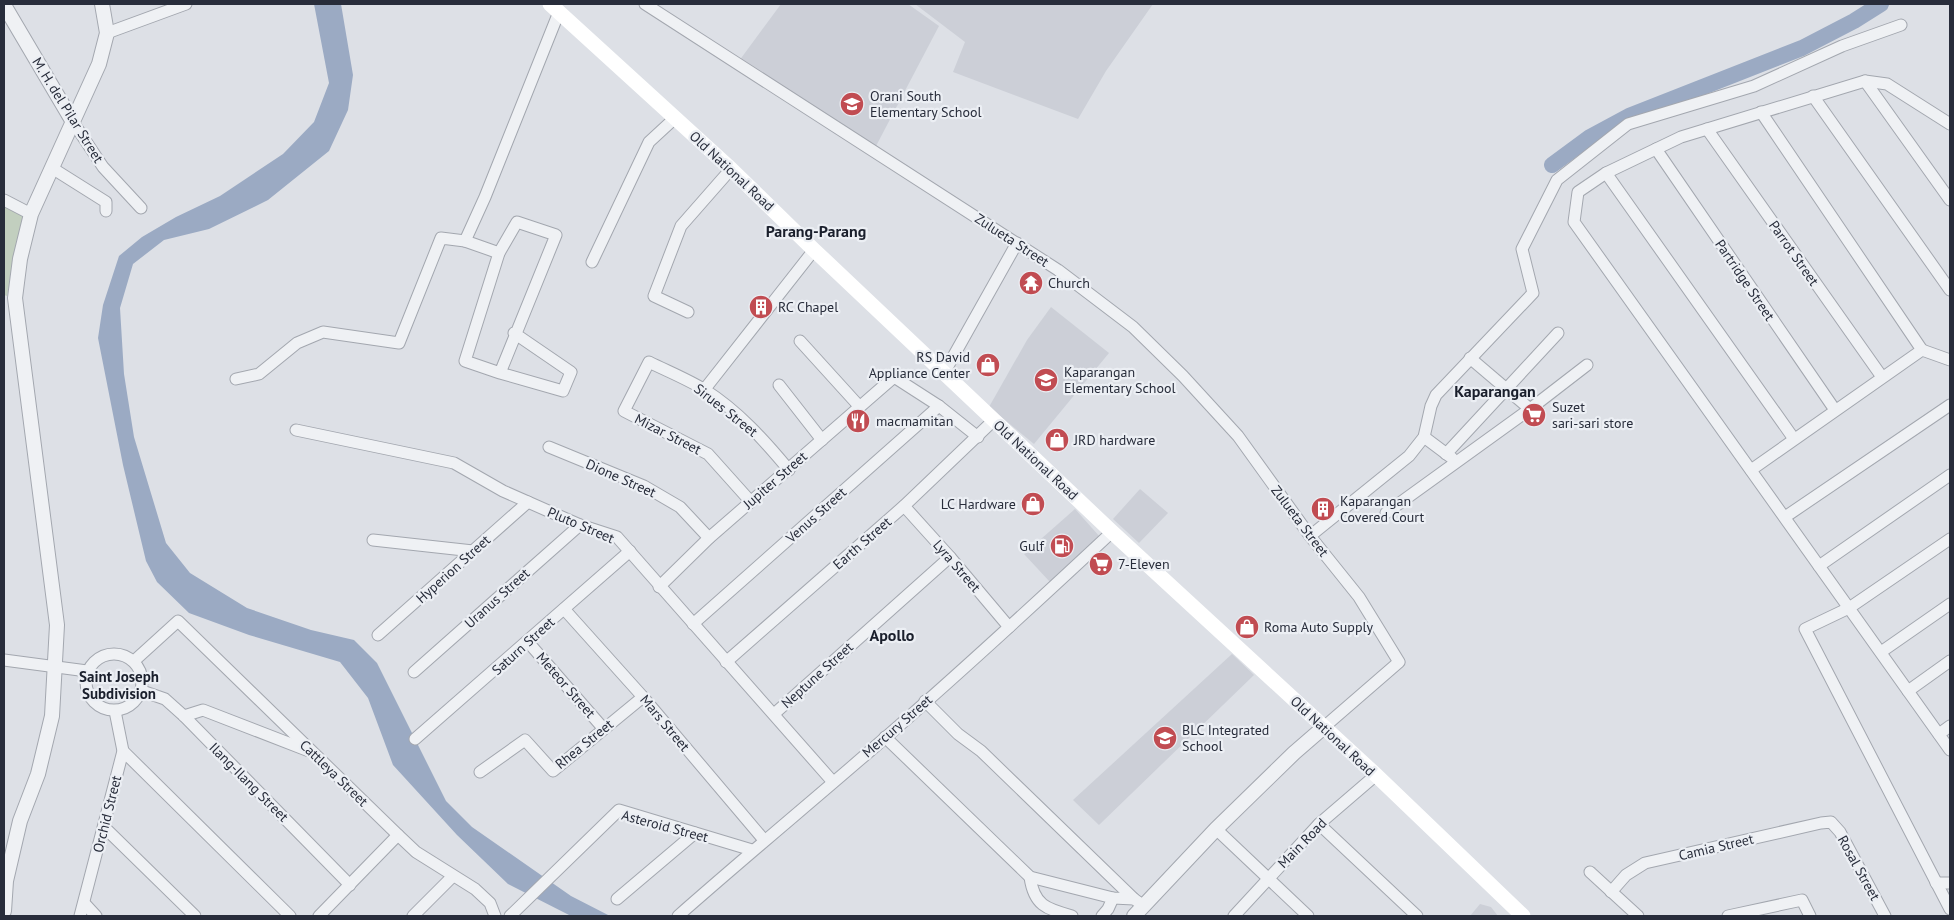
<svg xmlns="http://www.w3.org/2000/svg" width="1954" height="920" viewBox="0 0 1954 920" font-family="'PT Sans',sans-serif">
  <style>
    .built { fill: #cccfd7 }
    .green { fill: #c2cfbf }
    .water { fill: #9baac3 }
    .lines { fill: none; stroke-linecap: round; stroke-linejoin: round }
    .river { stroke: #9baac3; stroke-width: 16 }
    .minor-casing { stroke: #a3a7af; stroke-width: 13 }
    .tertiary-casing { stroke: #a3a7af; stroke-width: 16 }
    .minor { stroke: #eff1f4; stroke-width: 11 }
    .tertiary { stroke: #eff1f4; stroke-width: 14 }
    .secondary { stroke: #fff; stroke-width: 15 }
    .labels { text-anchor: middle; stroke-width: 4.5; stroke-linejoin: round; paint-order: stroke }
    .poi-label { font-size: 14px; fill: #282d3b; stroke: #eceff4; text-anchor: start }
    .street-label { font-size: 14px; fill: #282d3b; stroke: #eceff4 }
    .neighbourhood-label { font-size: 15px; font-weight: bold; fill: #1a1f2c; stroke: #eceff4 }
    .quarter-label { font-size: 16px; font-weight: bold; fill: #1a1f2c; stroke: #eceff4 }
  </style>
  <rect width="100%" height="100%" fill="#dde0e6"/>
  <g class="built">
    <path d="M781 4H908L939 26 875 148 739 61Z"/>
    <path d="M915 4H1153L1106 71 1078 119 953 72 965 42Z"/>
    <path d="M1051 307 1109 353 1034 444 989 407 1027 340Z"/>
    <path d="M1140 489 1168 513 1139 543 1113 519Z"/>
    <path d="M1075 509 1100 537 1050 582 1024 554Z"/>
    <path d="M1232 654 1254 675 1099 825 1073 800Z"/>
    <path d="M1480 904 1491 907 1498 916H1470Z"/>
  </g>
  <path class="green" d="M4 203 25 214 7 296 4 295Z"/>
  <path class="water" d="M314 4H341L353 75 348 110 329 151 268 200 209 229 164 240 133 264 120 308 124 374 134 437 166 543 190 573 247 608 311 630 354 640 377 663 446 801 472 827 571 896 610 916H571L508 884 457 835 393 765 368 698 340 662 249 635 189 613 157 582 146 561 123 465 98 338 103 305 119 256 142 237 176 217 220 196 283 154 314 122 329 83Z"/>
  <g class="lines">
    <path class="river" d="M1552 165 1590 137 1629 116 1802 48 1854 21 1881 4"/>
    <g class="minor-casing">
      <g id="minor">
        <path d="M645 4 1058 270 1133 327 1183 376 1238 436 1310 536 1359 597 1399 662 1324 727"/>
        <path d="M107 33 186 4"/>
        <path d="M1865 81 1950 200"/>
        <path d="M1813 96 1950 290"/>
        <path d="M1761 112 1922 350"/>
        <path d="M73 122 103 167 141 208"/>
        <path d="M1950 124 1887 84 1865 81 1681 137 1606 173 1578 192 1574 222 1950 750"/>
        <path d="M1707 129 1882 377"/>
        <path d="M1656 149 1835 410"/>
        <path d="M52 168 106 202V211"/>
        <path d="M1606 173 1794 439"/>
        <path d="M4 200 31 214"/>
        <path d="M465 241 499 253"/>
        <path d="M592 262 649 142 675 118"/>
        <path d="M688 312 654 296 681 226 731 169"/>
        <path d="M800 341 859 406"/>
        <path d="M1470 358 1530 409"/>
        <path d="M500 373 556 235 517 222 499 253 465 361 500 373 563 391 571 372 514 333"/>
        <path d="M944 373 1017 243"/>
        <path d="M236 379 259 374 297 343 323 332 399 343 441 238 465 241 485 197 559 12"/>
        <path d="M779 385 822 440"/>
        <path d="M704 390 814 250"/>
        <path d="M296 430 454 463 503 491 580 525 617 537 833 782"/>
        <path d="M1424 437 1452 458"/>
        <path d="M549 447 644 486 680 507 709 538"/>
        <path d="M1446 454 1558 333"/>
        <path d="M1751 470 1922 350 1950 360"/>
        <path d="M751 502 708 454 624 411 649 362C667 371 687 379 705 390 738 411 764 440 789 470"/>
        <path d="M904 506 950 557 1009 627"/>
        <path d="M1386 513 1530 409 1587 365"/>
        <path d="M1785 517 1950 405"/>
        <path d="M1310 536 1409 456 1424 437 1431 406 1436 395 1533 293 1522 249 1557 180 1628 124 1754 86 1842 46 1901 25"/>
        <path d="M1950 539 1849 608 1805 629 1950 909"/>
        <path d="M373 540 473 551"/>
        <path d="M1819 566 1950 475"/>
        <path d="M659 587 709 538 894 377 939 406 978 437"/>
        <path d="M564 609 643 697 764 840"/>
        <path d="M693 624 939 406"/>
        <path d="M378 635 528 502"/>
        <path d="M528 642 603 728"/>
        <path d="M1881 652 1950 604"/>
        <circle cx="114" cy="682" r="28"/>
        <path d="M4 660 87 671"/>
        <path d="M134 661 178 621 398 835 416 852 475 889 490 903 495 916"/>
        <path d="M726 662 904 506 994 420"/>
        <path d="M414 672 580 525"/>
        <path d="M142 691 165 699 184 716 350 885"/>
        <path d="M1908 691 1950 661"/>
        <path d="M925 701 958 734 981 751 1134 899"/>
        <path d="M774 714 950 557"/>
        <path d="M184 716 203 710 309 751"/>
        <path d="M1939 734 1950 726"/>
        <path d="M885 737 1030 877 1113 898 1134 899 1144 906"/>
        <path d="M415 739 630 551"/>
        <path d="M123 751 290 916"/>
        <path d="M480 772 525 740 553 771 643 697"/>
        <path d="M1319 824 1417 916"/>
        <path d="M104 827 195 916"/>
        <path d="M1216 829 1308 916"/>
        <path d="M1590 872 1638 916"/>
        <path d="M1030 877C1034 906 1047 909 1072 916"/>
        <path d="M1936 883H1950"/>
        <path d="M1611 892 1626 875 1645 863 1821 823 1831 822 1840 832 1885 916"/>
        <path d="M617 899 695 833"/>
        <path d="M84 903 96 916"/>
        <path d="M80 916 123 751 115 711"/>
        <path d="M319 916 398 835"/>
        <path d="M413 916 453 876"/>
        <path d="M510 916 619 810 752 850"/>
        <path d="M678 916C746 856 816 798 885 738 962 671 1037 602 1112 532"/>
        <path d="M1102 916 1108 909 1113 898"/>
        <path d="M1234 916 1319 824 1376 775"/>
        <path d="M1728 916 1802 900 1810 916"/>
      </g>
    </g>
    <g class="tertiary-casing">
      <g id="tertiary">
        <path d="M4 5 73 122"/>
        <path d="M4 911 6 881 20 821 38 774 52 716 57 625 15 298 20 259 31 214 99 64 107 33 102 4"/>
        <path d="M1134 916 1216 829 1294 753 1324 727"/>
      </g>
    </g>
    <use href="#minor" class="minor"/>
    <use href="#tertiary" class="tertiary"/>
    <path class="secondary" d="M550 4 731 169 814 250 1112 532 1376 775 1523 916"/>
  </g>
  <defs>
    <g id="school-disc" transform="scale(1.25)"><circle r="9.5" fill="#c14c52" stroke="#eceff4"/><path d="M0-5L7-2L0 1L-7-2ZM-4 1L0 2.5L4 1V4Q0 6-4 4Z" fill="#fff"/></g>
    <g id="temple-disc" transform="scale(1.25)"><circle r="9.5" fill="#c14c52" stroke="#eceff4"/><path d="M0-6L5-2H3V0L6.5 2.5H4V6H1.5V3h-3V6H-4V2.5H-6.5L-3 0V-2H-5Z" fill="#fff"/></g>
    <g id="building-disc" transform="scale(1.25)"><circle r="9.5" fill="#c14c52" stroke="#eceff4"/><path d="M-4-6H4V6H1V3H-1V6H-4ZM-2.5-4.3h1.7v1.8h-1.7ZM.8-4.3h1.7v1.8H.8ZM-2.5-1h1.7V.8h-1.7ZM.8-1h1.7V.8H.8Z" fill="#fff"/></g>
    <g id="shop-disc" transform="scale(1.25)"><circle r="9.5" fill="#c14c52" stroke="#eceff4"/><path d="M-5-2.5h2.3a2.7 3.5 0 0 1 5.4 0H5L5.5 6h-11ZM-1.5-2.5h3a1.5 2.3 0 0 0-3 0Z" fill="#fff"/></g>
    <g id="supermarket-disc" transform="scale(1.25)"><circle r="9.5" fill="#c14c52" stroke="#eceff4"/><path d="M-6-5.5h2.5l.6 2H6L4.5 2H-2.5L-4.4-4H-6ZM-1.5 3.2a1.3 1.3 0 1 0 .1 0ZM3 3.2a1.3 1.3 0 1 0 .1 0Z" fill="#fff"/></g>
    <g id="restaurant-disc" transform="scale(1.25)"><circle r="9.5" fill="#c14c52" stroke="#eceff4"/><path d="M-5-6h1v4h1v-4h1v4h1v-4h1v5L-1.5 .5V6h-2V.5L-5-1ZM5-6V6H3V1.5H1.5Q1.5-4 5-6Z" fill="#fff"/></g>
    <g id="fuel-disc" transform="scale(1.25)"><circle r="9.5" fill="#c14c52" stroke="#eceff4"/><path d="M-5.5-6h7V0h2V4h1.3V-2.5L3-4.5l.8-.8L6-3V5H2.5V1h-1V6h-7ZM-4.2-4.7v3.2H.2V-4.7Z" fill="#fff"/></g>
  </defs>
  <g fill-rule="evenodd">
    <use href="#school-disc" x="852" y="104"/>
    <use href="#temple-disc" x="1031" y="283"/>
    <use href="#building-disc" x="761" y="307"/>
    <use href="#shop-disc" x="988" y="365"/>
    <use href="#school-disc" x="1046" y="380"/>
    <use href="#supermarket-disc" x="1534" y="415"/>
    <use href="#restaurant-disc" x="858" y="421"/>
    <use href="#shop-disc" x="1057" y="440"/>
    <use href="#shop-disc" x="1033" y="504"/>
    <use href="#building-disc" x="1323" y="509"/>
    <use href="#fuel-disc" x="1062" y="546"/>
    <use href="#supermarket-disc" x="1101" y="564"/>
    <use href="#shop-disc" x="1247" y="627"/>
    <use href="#school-disc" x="1165" y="738"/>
  </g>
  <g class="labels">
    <g class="poi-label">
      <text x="870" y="101">Orani South<tspan x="870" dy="16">Elementary School</tspan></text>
      <text x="1048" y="288">Church</text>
      <text x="778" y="312">RC Chapel</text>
      <text x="970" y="362" text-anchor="end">RS David<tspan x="970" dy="16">Appliance Center</tspan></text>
      <text x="1064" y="377">Kaparangan<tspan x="1064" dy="16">Elementary School</tspan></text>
      <text x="1552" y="412">Suzet<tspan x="1552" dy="16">sari-sari store</tspan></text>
      <text x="876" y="426">macmamitan</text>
      <text x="1074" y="445">JRD hardware</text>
      <text x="1340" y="506">Kaparangan<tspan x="1340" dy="16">Covered Court</tspan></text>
      <text x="1016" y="509" text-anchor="end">LC Hardware</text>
      <text x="1044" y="551" text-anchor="end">Gulf</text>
      <text x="1118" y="569">7-Eleven</text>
      <text x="1264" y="632">Roma Auto Supply</text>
      <text x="1182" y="735">BLC Integrated<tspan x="1182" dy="16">School</tspan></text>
    </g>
    <g class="street-label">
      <text transform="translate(68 110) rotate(58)" y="5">M. H. del Pilar Street</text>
      <text transform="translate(732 171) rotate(43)" y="5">Old National Road</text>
      <text transform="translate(1012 240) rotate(33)" y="5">Zulueta Street</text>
      <text transform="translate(1794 253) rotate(55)" y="5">Parrot Street</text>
      <text transform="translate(1745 280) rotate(56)" y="5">Partridge Street</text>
      <text transform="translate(726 410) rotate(38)" y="5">Sirues Street</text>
      <text transform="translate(668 434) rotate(27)" y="5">Mizar Street</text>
      <text transform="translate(1036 460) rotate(43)" y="5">Old National Road</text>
      <text transform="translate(621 478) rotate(24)" y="5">Dione Street</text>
      <text transform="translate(775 480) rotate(-41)" y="5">Jupiter Street</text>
      <text transform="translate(816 515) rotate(-42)" y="5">Venus Street</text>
      <text transform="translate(1300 521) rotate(53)" y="5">Zulueta Street</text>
      <text transform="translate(581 525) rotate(23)" y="5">Pluto Street</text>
      <text transform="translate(862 543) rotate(-41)" y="5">Earth Street</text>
      <text transform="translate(957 566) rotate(49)" y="5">Lyra Street</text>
      <text transform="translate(453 569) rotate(-42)" y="5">Hyperion Street</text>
      <text transform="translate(497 598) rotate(-42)" y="5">Uranus Street</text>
      <text transform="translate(523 646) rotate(-42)" y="5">Saturn Street</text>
      <text transform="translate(817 675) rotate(-42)" y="5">Neptune Street</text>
      <text transform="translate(566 685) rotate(49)" y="5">Meteor Street</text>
      <text transform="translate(665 723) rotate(50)" y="5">Mars Street</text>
      <text transform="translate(897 726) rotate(-41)" y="5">Mercury Street</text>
      <text transform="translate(1333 736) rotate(43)" y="5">Old National Road</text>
      <text transform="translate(584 744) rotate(-39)" y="5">Rhea Street</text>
      <text transform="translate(334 773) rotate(44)" y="5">Cattleya Street</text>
      <text transform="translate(249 782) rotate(45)" y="5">Ilang-Ilang Street</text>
      <text transform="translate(107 814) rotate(-76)" y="5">Orchid Street</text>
      <text transform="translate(665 826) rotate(15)" y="5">Asteroid Street</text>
      <text transform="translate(1302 843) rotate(-46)" y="5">Main Road</text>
      <text transform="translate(1716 847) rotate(-13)" y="5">Camia Street</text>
      <text transform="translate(1859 868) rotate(61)" y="5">Rosal Street</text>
    </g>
    <g class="neighbourhood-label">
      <text x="119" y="682">Saint Joseph<tspan x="119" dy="17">Subdivision</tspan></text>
    </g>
    <g class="quarter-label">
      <text x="816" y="237">Parang-Parang</text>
      <text x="1495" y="397">Kaparangan</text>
      <text x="892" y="641">Apollo</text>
    </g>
  </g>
  <rect width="1954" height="920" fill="none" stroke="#282d3b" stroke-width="10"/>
</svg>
